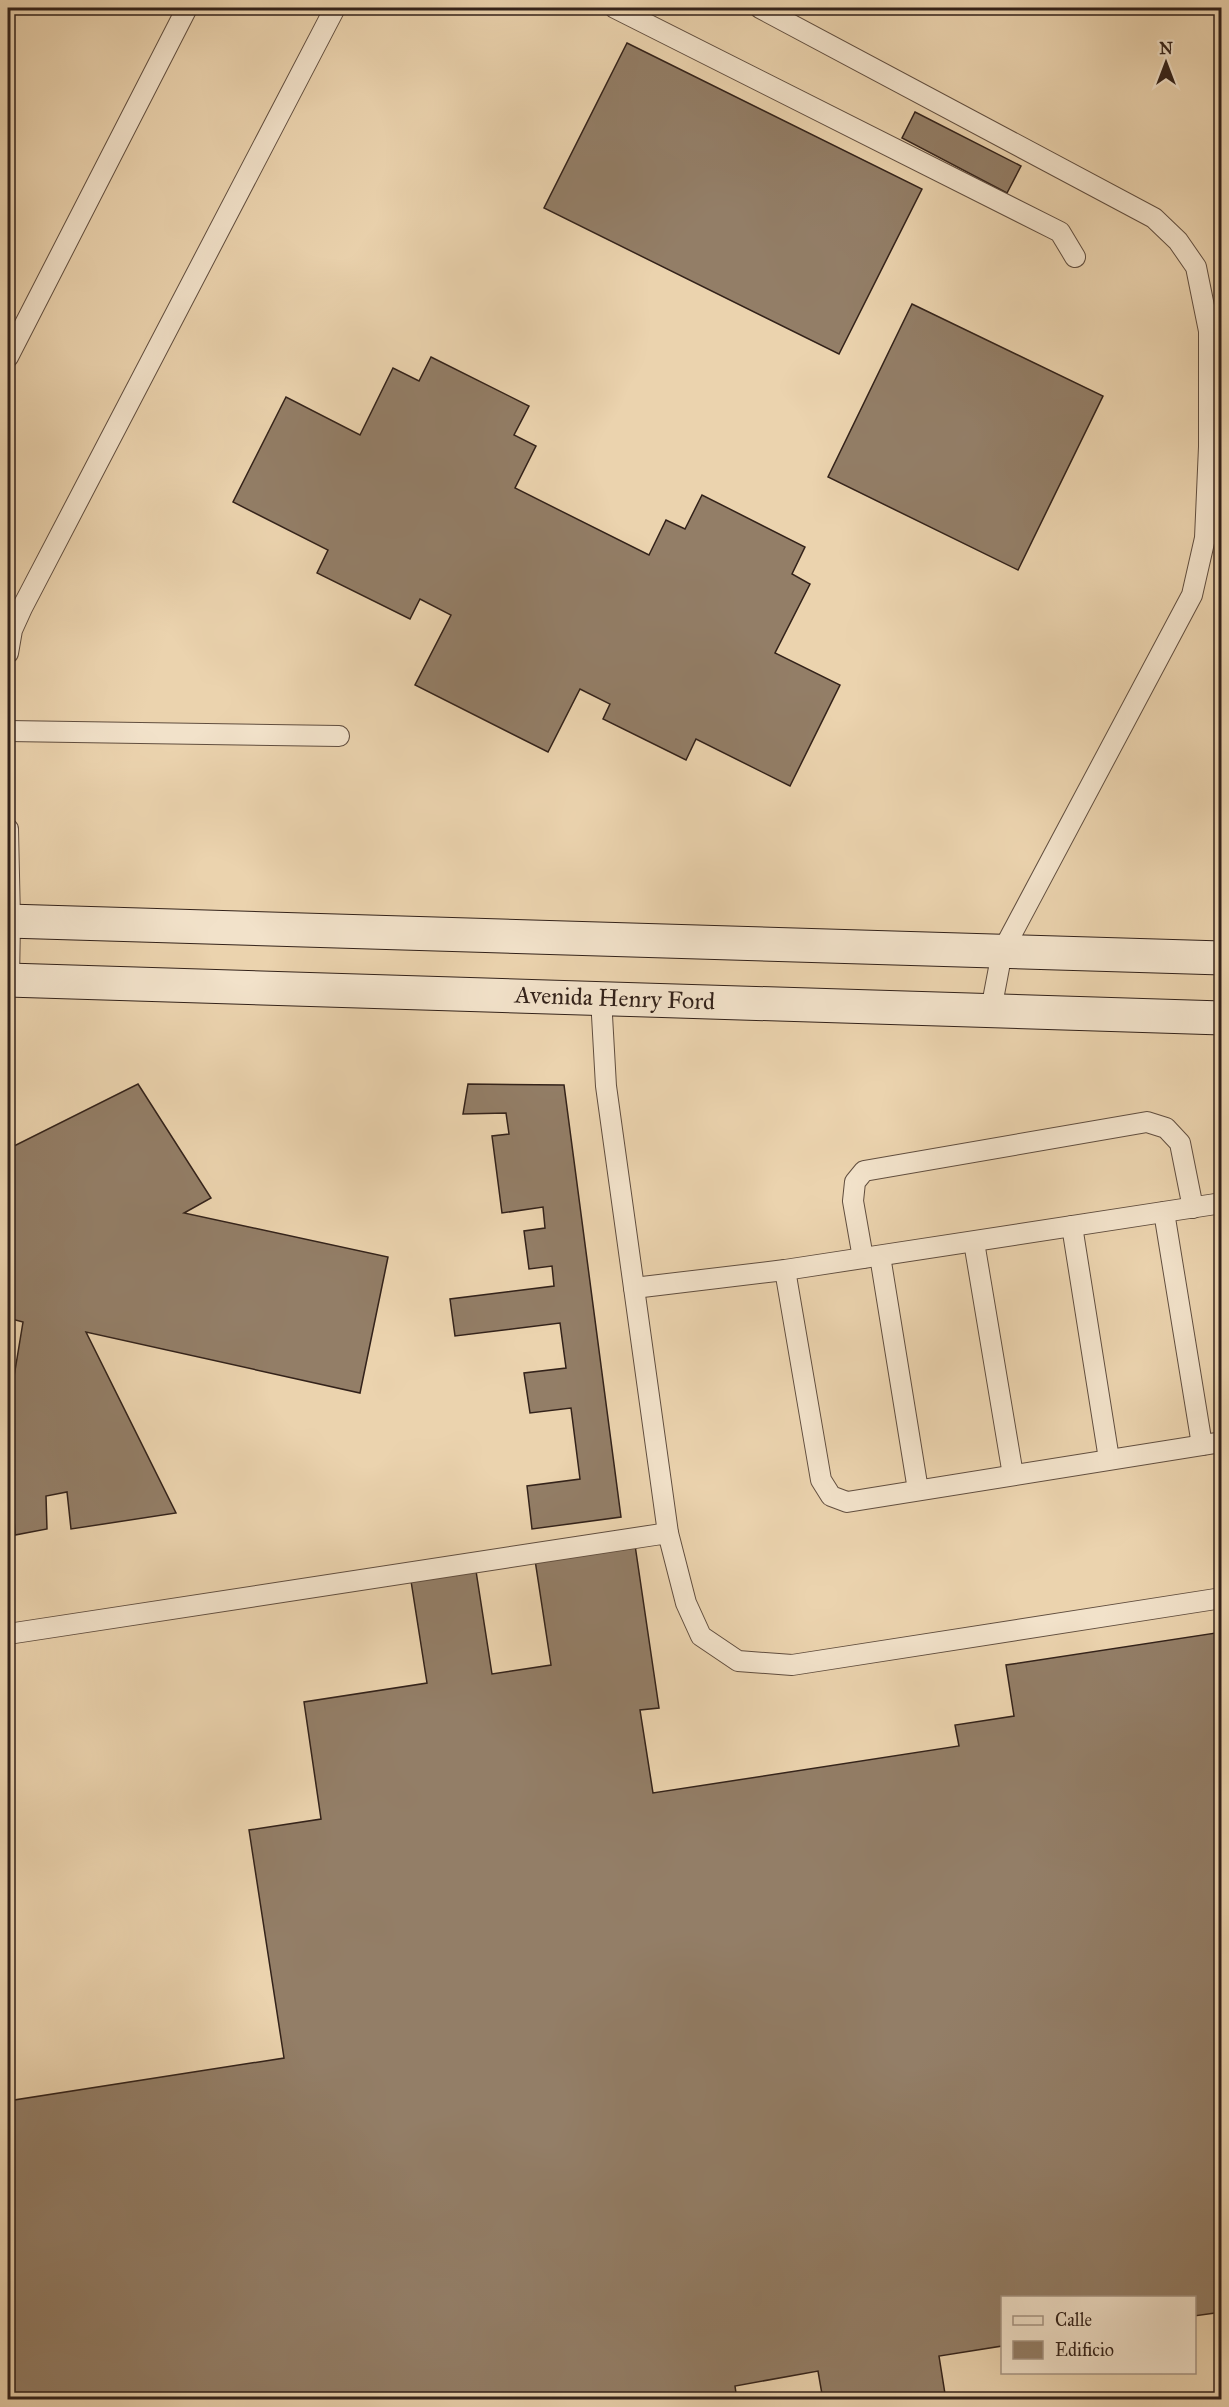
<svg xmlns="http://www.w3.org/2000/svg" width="1229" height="2407" viewBox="0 0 1229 2407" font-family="'IM FELL Great Primer',serif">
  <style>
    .building { fill: #937e67; stroke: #33221a; stroke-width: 1.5 }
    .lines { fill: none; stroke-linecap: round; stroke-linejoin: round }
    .service-casing { stroke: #614e3f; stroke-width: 22 }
    .secondary-casing { stroke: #33221a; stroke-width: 35 }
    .service { stroke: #f2e2ca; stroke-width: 20 }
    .secondary { stroke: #f2e2ca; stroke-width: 33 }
    .labels { text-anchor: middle; stroke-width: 6; stroke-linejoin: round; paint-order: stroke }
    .street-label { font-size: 24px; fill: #33221a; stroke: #f2e2ca }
  </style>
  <rect width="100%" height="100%" fill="#ebd3ae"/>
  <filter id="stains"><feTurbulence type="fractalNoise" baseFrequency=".00333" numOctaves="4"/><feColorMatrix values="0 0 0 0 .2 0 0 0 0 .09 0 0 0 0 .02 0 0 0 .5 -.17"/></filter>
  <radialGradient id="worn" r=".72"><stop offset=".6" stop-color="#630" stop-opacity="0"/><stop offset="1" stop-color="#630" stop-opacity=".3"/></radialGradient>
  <g class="building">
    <path d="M627 43 922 189 839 354 544 208Z"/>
    <path d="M915 112 1021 166 1007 193 902 138Z"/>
    <path d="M912 304 1103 396 1018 570 828 477Z"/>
    <path d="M431 357 529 406 514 435 536 446 515 488 649 555 666 520 685 529 702 495 805 547 792 574 810 584 775 653 840 685 790 786 696 739 686 760 603 719 610 704 580 689 548 752 415 685 451 615 420 599 410 619 317 573 328 550 233 502 286 397 360 435 393 368 419 381Z"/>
    <path d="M138 1084 211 1198 184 1213 388 1257 360 1393 86 1332 176 1513 71 1529 67 1492 46 1496 47 1529 15 1535 8 1413 23 1322 8 1318V1149Z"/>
    <path d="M468 1084 564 1085 621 1517 532 1529 527 1486 580 1479 571 1408 530 1413 524 1373 566 1368 560 1323 455 1336 450 1299 554 1286 552 1266 529 1269 524 1231 545 1228 543 1207 502 1213 492 1136 509 1134 506 1113 463 1114Z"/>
    <path d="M635 1545 659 1708 640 1710 653 1793 959 1746 955 1725 1014 1716 1006 1665 1222 1632V2312L1194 2316V2298H1002V2346L939 2356 946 2400H823L818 2371 735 2386 737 2400H8V2101L284 2058 249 1830 321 1819 304 1702 427 1683 411 1581 476 1571 492 1674 551 1665 535 1560Z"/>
  </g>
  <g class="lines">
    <g class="service-casing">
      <g id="service">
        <path d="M615 8 1060 232 1075 257"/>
        <path d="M760 8 1154 218 1178 241 1196 267 1209 331"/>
        <path d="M8 357 187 8"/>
        <path d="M8 653 12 630 22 608 335 8"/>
        <path d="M8 731 339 736"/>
        <path d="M8 829 10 921 9 980"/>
        <path d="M601 998 606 1086 668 1533"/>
        <path d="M991 1010 1002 952 1192 595 1205 538 1209 447V331L1222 313"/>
        <path d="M1164 1212 1202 1445"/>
        <path d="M1072 1226 1109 1459"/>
        <path d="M974 1242 1013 1475"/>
        <path d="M880 1256 918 1490"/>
        <path d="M863 1258 853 1201 855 1182 864 1171 1147 1122 1166 1128 1180 1143 1193 1208"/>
        <path d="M785 1270 821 1480 831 1496 847 1502 1222 1442"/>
        <path d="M634 1288 785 1270 1222 1203"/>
        <path d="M8 1634 668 1533 686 1603 701 1636 738 1661 792 1665 1222 1598"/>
      </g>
    </g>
    <g class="secondary-casing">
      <g id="secondary">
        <path d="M8 921 1222 958"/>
        <path d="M8 980 1222 1018"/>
      </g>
    </g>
    <use href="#service" class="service"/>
    <use href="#secondary" class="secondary"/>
  </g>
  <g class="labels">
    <g class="street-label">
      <text transform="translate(615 998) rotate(2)" y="8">Avenida Henry Ford</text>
    </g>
  </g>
  <rect width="1229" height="2407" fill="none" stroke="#ebd3ae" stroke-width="30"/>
  <rect x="9" y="9" width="1211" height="2389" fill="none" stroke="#33221a" stroke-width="3"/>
  <rect x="15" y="15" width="1199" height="2377" fill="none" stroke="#33221a" stroke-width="1.5"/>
  <rect x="1001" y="2296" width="195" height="78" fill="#f2e2ca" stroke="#a69584" stroke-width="1.5"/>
  <rect x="1013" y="2316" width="30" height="9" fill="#f2e2ca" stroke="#a69584" stroke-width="1.5"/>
  <text x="1055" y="2326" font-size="18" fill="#33221a">Calle</text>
  <rect x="1013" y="2341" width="30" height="18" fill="#937e67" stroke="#a69584" stroke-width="1.5"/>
  <text x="1055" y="2356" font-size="18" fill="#33221a">Edificio</text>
  <g transform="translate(1166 63)" stroke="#f2e2ca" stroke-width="4.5" paint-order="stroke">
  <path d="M0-4.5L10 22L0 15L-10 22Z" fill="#33221a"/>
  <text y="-9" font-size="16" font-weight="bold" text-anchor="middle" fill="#33221a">N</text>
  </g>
  <rect width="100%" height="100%" filter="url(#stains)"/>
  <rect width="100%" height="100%" fill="url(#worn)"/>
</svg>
